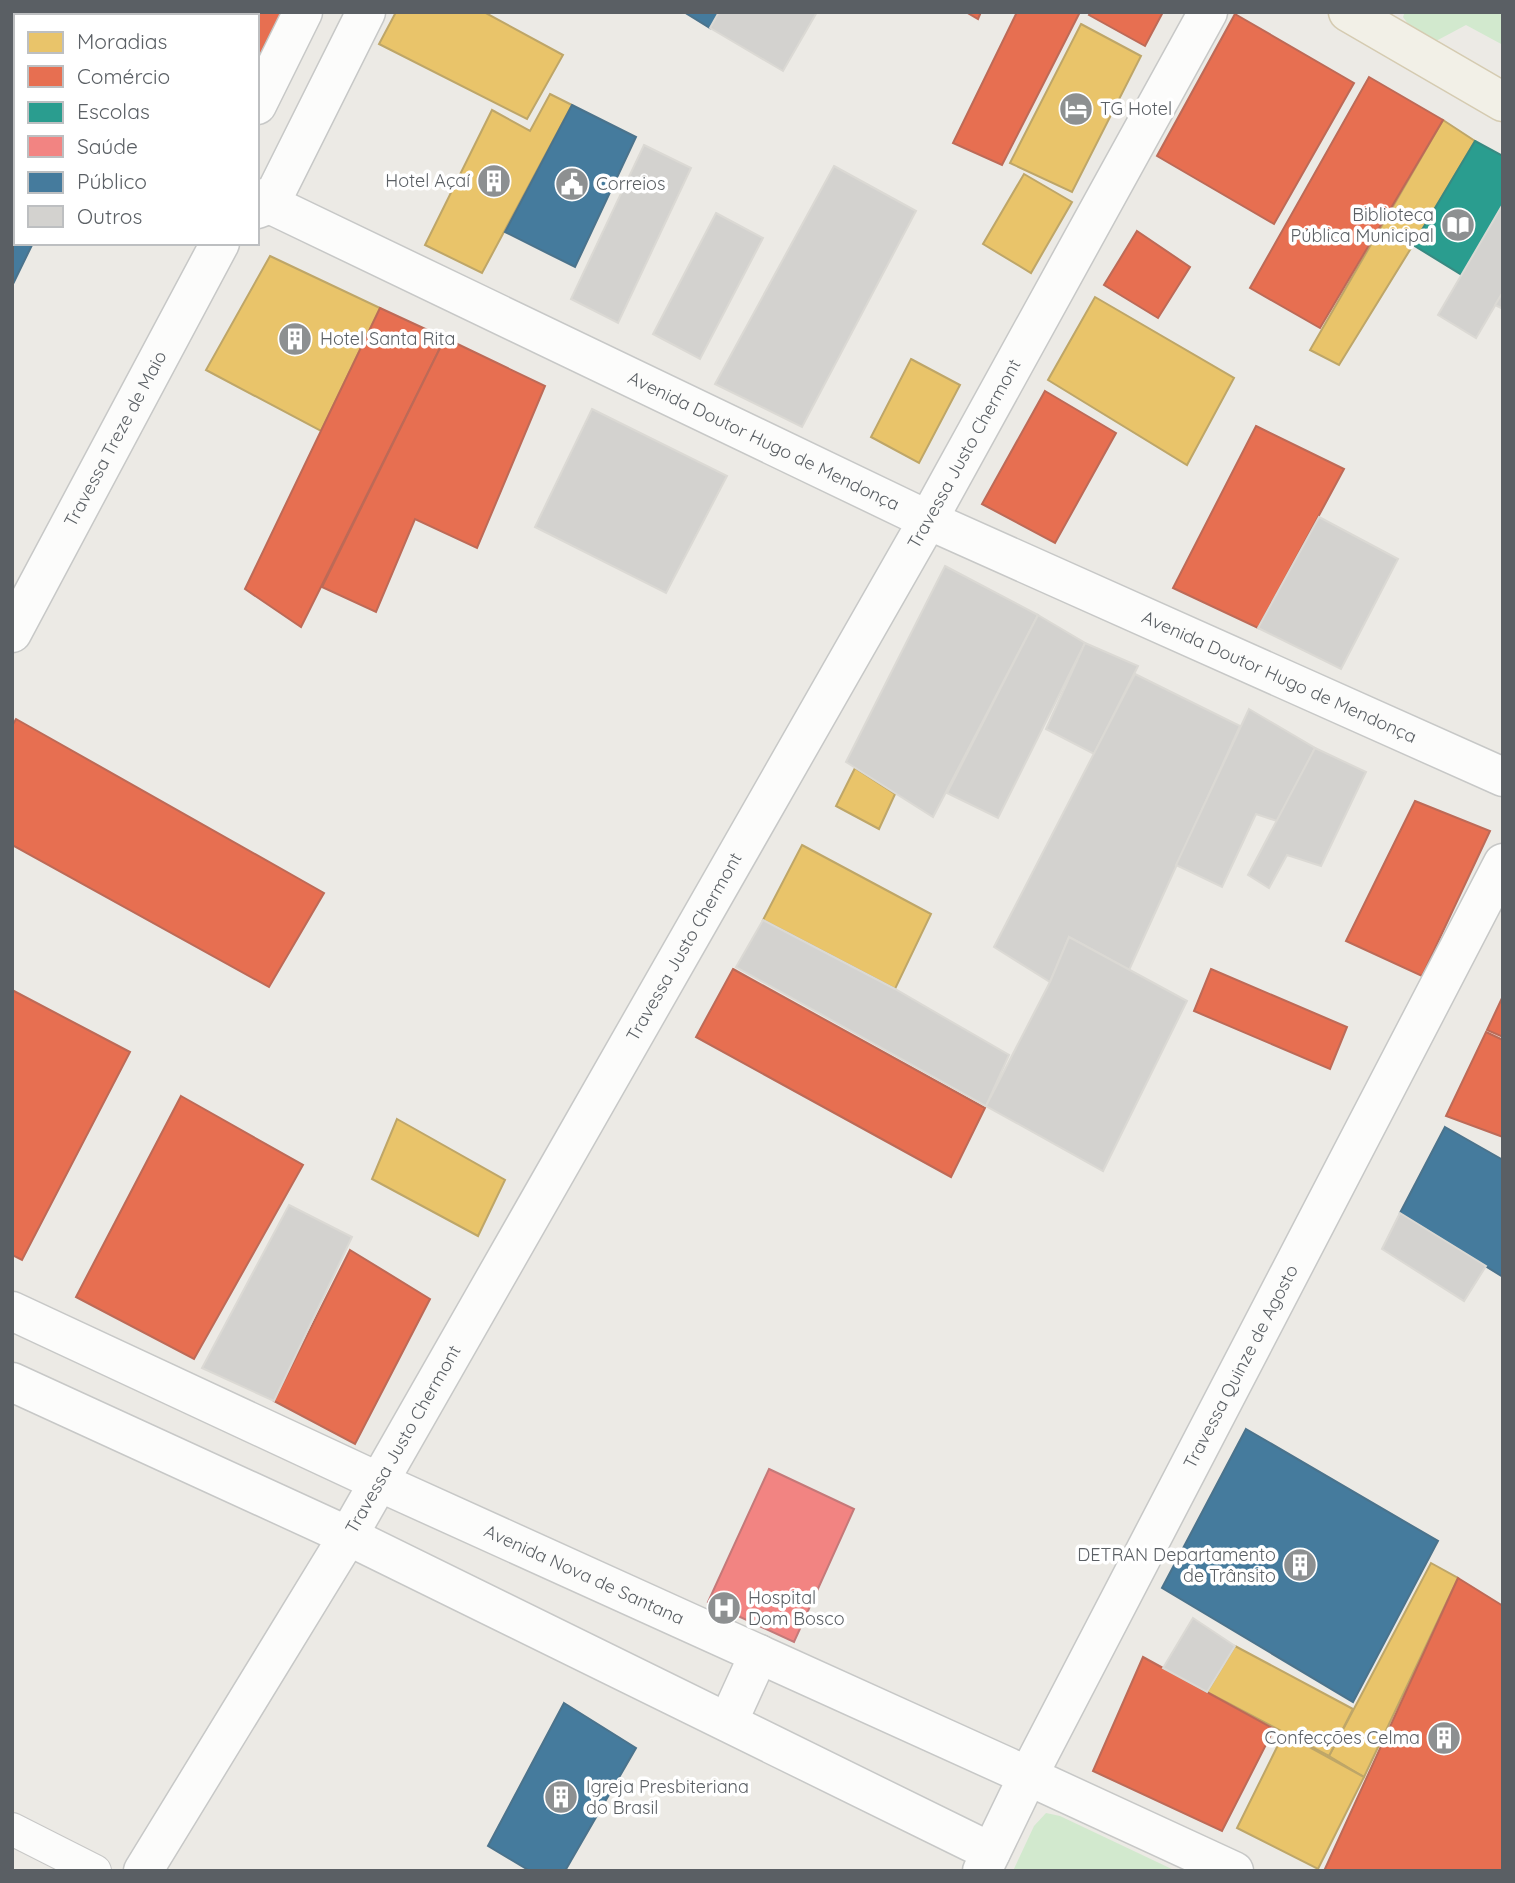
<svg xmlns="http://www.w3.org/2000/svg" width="1515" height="1883" viewBox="0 0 1515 1883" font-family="Quicksand,sans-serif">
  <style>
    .green { fill: #d2e9ce }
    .homes { fill: #e9c46a; stroke: #bea668; stroke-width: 2 }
    .shops { fill: #e76f51; stroke: #bd6a57; stroke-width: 2 }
    .schools { fill: #2a9d8f; stroke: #388a82; stroke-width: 2 }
    .health { fill: #f28482; stroke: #c47979; stroke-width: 2 }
    .public { fill: #457b9d; stroke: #4b738c; stroke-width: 2 }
    .building { fill: #d3d2cf; stroke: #dbd9d4; stroke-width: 2 }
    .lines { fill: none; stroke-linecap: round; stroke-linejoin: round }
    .street-casing { stroke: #c7c7c6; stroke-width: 34 }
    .secondary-casing { stroke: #c7c8c7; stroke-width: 41 }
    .primary-casing { stroke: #d5cbb1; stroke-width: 41 }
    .street { stroke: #fcfcfb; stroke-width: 32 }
    .secondary { stroke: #fcfcfb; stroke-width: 38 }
    .primary { stroke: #f2f0e7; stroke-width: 38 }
    .labels { text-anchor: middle; stroke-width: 7; stroke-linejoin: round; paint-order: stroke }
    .poi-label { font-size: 18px; fill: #5a5f64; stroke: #fff; text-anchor: start }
    .street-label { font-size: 18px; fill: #5a5f64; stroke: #fff }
  </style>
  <rect width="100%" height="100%" fill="#eceae5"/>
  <g class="green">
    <path d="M1405 12H1503V45L1466 25 1436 41 1414 32 1403 17Z"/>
    <path d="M1046 1813 1060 1816 1176 1871H1013L1034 1826Z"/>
  </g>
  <g class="homes">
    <path d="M396 12H484L563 55 527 119 379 44Z"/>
    <path d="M1081 24 1141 56 1072 192 1010 163Z"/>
    <path d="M550 94 572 105 482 273 425 245 492 110 530 131Z"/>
    <path d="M1443 120 1475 141 1413 245 1339 365 1310 350Z"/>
    <path d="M1024 174 1072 202 1031 273 983 244Z"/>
    <path d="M270 256 380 308 321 431 206 370Z"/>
    <path d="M1095 297 1234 378 1187 465 1048 380Z"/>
    <path d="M911 359 960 385 919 463 871 437Z"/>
    <path d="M855 768 895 794 879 829 836 806Z"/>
    <path d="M802 845 931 914 895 989 763 920Z"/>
    <path d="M397 1119 505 1180 478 1236 372 1179Z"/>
    <path d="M1431 1563 1458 1578 1364 1777 1329 1756Z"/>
    <path d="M1235 1646 1353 1709 1329 1756 1207 1692Z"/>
    <path d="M1284 1733 1364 1777 1318 1869 1237 1828Z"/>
  </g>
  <g class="shops">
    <path d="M34 12H282L257 60V16H32Z"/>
    <path d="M966 12H981L978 19Z"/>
    <path d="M1017 12H1080L1002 165 953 143Z"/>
    <path d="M1091 12H1163L1145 46 1089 15Z"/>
    <path d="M1235 14 1354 83 1274 224 1157 156Z"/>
    <path d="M1369 77 1443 120 1320 328 1250 288Z"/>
    <path d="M1137 231 1190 267 1158 318 1104 285Z"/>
    <path d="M380 308 445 338 301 627 245 589Z"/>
    <path d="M445 338 545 386 477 548 415 519 376 612 322 587Z"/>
    <path d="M1045 391 1116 433 1055 543 982 504Z"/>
    <path d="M1256 426 1344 469 1258 628 1173 588Z"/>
    <path d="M16 719 324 893 269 987 12 845V726Z"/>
    <path d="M1415 801 1490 831 1422 976 1346 941Z"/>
    <path d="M733 969 985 1108 951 1177 696 1037Z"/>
    <path d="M1211 969 1347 1027 1330 1069 1194 1011Z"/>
    <path d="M12 990 130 1052 22 1260 12 1255Z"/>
    <path d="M1503 996V1037L1487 1030Z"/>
    <path d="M1486 1032 1503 1040V1137L1446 1116Z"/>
    <path d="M181 1096 303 1165 194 1359 76 1297Z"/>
    <path d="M350 1250 430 1299 355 1444 274 1401Z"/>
    <path d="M1458 1578 1503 1606V1871H1324Z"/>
    <path d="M1143 1657 1274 1729 1222 1831 1093 1771Z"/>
  </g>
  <path class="schools" d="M1475 141 1503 156V204L1462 275 1413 245Z"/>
  <path class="health" d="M769 1469 854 1509 794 1642 708 1602Z"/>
  <g class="public">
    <path d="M684 12H719L710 28Z"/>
    <path d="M572 105 636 137 575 267 505 232Z"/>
    <path d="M12 148 16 150V243H33L12 286Z"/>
    <path d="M1445 1127 1503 1160V1277L1400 1213Z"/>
    <path d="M1246 1429 1438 1541 1353 1702 1162 1588Z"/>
    <path d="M564 1703 636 1748 565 1871H530L488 1846Z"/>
  </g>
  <g class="building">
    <path d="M719 12H817L783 71 710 28Z"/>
    <path d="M644 145 691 168 618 323 571 299Z"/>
    <path d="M834 166 916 211 802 427 715 384Z"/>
    <path d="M1503 204V292L1476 338 1438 315Z"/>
    <path d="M716 213 763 238 700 359 653 334Z"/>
    <path d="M1503 292V309L1495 305Z"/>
    <path d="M592 409 727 476 666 593 535 527Z"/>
    <path d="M1319 517 1398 559 1341 669 1258 628Z"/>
    <path d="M945 566 1038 615 933 817 846 762Z"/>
    <path d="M1038 615 1085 643 998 818 947 793Z"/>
    <path d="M1085 643 1138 666 1094 754 1046 729Z"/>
    <path d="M1135 674 1240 726 1129 970 1069 937 1050 982 994 947Z"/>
    <path d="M1249 709 1315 748 1277 821 1256 814 1222 887 1176 865Z"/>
    <path d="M1315 748 1366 772 1321 866 1287 855 1269 888 1248 875Z"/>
    <path d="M763 920 895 989 1009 1055 986 1106 736 967Z"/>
    <path d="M1069 937 1187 1001 1103 1171 986 1106 1050 982Z"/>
    <path d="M289 1205 352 1237 274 1401 202 1368Z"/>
    <path d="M1400 1213 1486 1266 1464 1301 1382 1249Z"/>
    <path d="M1193 1618 1235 1646 1207 1692 1163 1668Z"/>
  </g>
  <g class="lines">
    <g class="street-casing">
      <path id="street" d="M12 1829 95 1871"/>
    </g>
    <g class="secondary-casing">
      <g id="secondary">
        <path d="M12 88 16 90"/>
        <path d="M257 105 303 12"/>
        <path id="s1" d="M257 198 928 520 1503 777"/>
        <path d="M257 209 270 204 366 12"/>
        <path id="s2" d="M12 633 220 243"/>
        <path id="s3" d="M12 1311 379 1482 1028 1776 1234 1871"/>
        <path d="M12 1382 348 1536 991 1852"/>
        <path d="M728 1722 759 1654"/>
        <path id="s4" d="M143 1871 348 1536 928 520 1208 12"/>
        <path id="s5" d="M982 1871 1028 1776 1503 863"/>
      </g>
    </g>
    <g class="primary-casing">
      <path id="primary" d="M1348 12 1503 102"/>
    </g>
    <use href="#street" class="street"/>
    <use href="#secondary" class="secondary"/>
    <use href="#primary" class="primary"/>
  </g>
  <defs>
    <g id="hotel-disc" transform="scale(1.75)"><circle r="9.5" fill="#8d9091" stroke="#fff"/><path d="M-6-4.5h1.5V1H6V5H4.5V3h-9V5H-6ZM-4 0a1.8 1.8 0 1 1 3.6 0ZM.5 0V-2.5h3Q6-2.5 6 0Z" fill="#fff"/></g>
    <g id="building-disc" transform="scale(1.75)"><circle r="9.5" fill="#8d9091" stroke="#fff"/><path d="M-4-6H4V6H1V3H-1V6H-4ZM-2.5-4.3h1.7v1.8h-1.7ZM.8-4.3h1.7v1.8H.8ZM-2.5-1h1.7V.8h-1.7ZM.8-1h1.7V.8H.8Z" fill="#fff"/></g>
    <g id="civic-disc" transform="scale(1.75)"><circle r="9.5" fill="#8d9091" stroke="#fff"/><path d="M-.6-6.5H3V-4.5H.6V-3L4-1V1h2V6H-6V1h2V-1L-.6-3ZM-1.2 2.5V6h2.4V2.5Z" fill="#fff"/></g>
    <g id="library-disc" transform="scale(1.75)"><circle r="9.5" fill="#8d9091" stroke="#fff"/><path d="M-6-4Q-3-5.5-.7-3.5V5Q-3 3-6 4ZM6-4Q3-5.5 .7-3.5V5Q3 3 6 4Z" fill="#fff"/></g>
    <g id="hospital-disc" transform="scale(1.75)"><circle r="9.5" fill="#8d9091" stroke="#fff"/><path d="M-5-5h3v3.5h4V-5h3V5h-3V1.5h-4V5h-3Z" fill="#fff"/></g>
  </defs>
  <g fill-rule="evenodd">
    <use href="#hotel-disc" x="1076" y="109"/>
    <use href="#building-disc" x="494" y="181"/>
    <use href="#civic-disc" x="572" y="184"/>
    <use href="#library-disc" x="1458" y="225"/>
    <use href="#building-disc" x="295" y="339"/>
    <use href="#building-disc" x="1300" y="1565"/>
    <use href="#hospital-disc" x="724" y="1608"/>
    <use href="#building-disc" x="1444" y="1738"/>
    <use href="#building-disc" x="561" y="1797"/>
  </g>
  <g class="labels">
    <g class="poi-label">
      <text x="1100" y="115">TG Hotel</text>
      <text x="470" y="187" text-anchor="end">Hotel Açaí</text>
      <text x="596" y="190">Correios</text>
      <text x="1434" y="221" text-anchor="end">Biblioteca<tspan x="1434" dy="21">Pública Municipal</tspan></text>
      <text x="320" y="345">Hotel Santa Rita</text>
      <text x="1276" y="1561" text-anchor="end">DETRAN Departamento<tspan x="1276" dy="21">de Trânsito</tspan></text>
      <text x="748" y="1604">Hospital<tspan x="748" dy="21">Dom Bosco</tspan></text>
      <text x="1420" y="1744" text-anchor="end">Confecções Celma</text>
      <text x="586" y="1793">Igreja Presbiteriana<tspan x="586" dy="21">do Brasil</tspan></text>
    </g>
    <g class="street-label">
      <text dy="6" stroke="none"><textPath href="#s2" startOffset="220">Travessa Treze de Maio</textPath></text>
      <text dy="6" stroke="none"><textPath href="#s1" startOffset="562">Avenida Doutor Hugo de Mendonça</textPath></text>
      <text dy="6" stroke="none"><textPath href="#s4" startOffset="1638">Travessa Justo Chermont</textPath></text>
      <text dy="6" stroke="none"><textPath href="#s1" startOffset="1129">Avenida Doutor Hugo de Mendonça</textPath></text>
      <text dy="6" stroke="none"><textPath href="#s4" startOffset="1071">Travessa Justo Chermont</textPath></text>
      <text dy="6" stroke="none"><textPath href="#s5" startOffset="567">Travessa Quinze de Agosto</textPath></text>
      <text dy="6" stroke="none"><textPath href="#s4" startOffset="504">Travessa Justo Chermont</textPath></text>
      <text dy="6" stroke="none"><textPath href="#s3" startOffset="630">Avenida Nova de Santana</textPath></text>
    </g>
  </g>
  <rect width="1515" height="1883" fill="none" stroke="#5a5f64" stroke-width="28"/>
  <rect x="14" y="14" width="245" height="231" fill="#ffffff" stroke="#bdbfc1" stroke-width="2"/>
  <rect x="28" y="32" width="35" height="21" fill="#e9c46a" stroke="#bdbfc1" stroke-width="2"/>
  <text x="77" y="49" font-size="21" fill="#5a5f64">Moradias</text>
  <rect x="28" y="66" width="35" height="21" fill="#e76f51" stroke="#bdbfc1" stroke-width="2"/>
  <text x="77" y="84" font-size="21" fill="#5a5f64">Comércio</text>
  <rect x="28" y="102" width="35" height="21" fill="#2a9d8f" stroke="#bdbfc1" stroke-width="2"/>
  <text x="77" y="119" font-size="21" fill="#5a5f64">Escolas</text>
  <rect x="28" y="136" width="35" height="21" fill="#f28482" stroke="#bdbfc1" stroke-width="2"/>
  <text x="77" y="154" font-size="21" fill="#5a5f64">Saúde</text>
  <rect x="28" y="172" width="35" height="21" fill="#457b9d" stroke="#bdbfc1" stroke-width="2"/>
  <text x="77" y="189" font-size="21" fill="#5a5f64">Público</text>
  <rect x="28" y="206" width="35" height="21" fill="#d3d2cf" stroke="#bdbfc1" stroke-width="2"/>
  <text x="77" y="224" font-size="21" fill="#5a5f64">Outros</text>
</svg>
